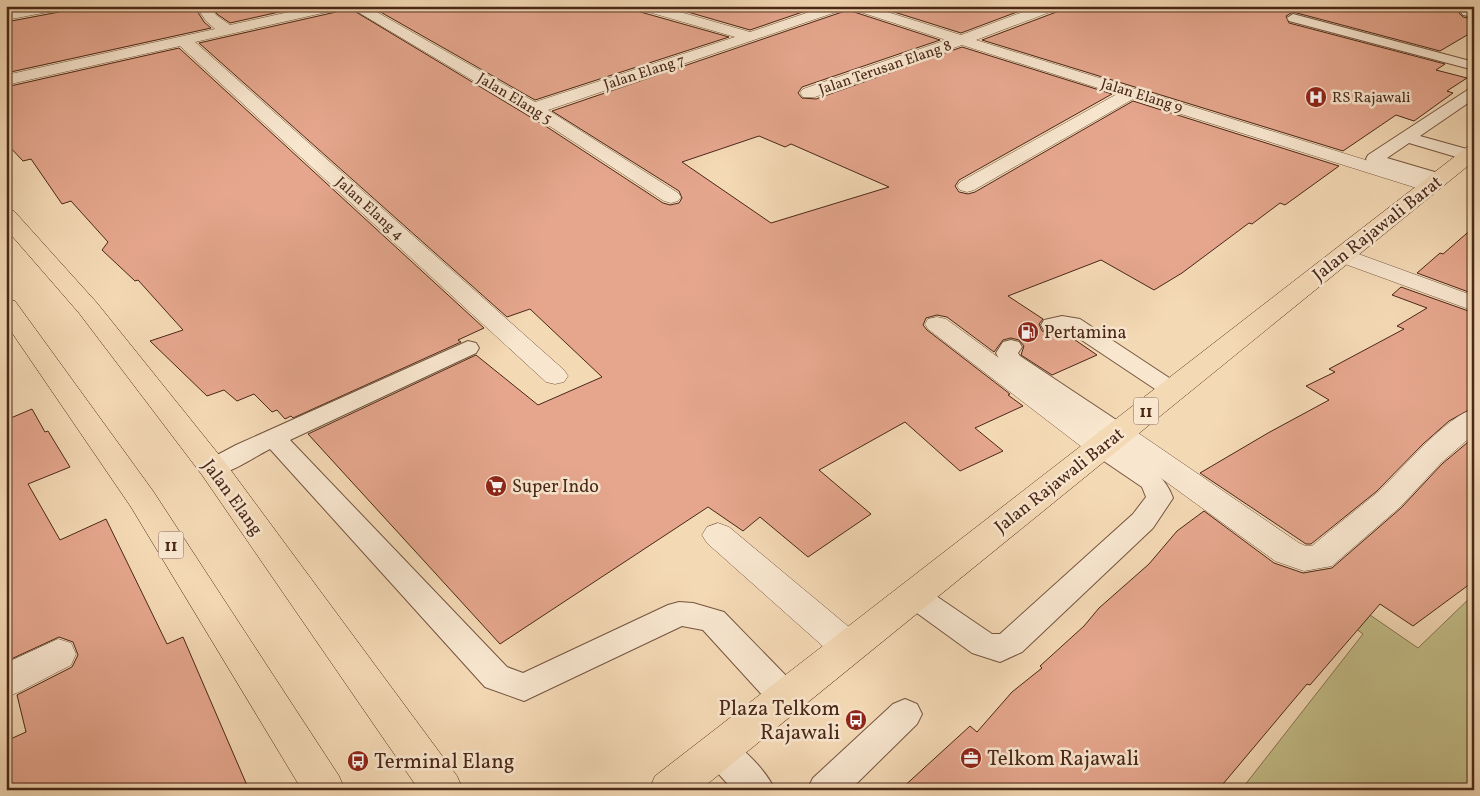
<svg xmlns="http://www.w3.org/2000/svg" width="1480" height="796" viewBox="0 0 1480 796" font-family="Vollkorn,serif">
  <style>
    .green { fill: #c2bd88; stroke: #867250 }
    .building { fill: #e5a68d; stroke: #4a2717; fill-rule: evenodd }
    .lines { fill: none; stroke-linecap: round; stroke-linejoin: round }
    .lane-casing { stroke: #74543e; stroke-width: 2 }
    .street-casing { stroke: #74543e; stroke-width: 1 }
    .primary-casing { stroke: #4a2717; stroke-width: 1 }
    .highway-casing { stroke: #4a2717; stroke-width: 1 }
    .lane { fill: #f8e6cf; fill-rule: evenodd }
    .street { fill: #f8e6cf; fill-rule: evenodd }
    .primary { fill: #f4d9b5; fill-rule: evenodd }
    .highway { fill: #f4d9b5; fill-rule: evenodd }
    .labels { text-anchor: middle; stroke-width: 5; stroke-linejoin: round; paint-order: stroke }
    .far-street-label { font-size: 15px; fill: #4a2717; stroke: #f8e6cf }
    .far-poi-label { font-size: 15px; fill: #4a2717; stroke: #f8e6cf; text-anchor: start }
    .shield { fill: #f8e6cf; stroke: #7e604e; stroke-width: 1 }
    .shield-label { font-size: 16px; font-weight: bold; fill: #4a2717 }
    .street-label { font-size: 18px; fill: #4a2717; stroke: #f8e6cf }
    .poi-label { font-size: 18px; fill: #4a2717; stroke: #f8e6cf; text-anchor: start }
    .near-poi-label { font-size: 21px; fill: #4a2717; stroke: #f8e6cf; text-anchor: start }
  </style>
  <rect width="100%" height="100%" fill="#f4d9b5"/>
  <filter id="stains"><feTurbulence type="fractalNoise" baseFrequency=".004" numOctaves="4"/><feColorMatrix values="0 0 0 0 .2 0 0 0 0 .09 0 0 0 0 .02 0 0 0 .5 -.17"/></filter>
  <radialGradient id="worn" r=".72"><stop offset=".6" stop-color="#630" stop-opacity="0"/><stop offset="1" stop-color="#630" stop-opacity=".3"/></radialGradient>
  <path class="green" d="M1322 582 1418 648 1474 594V790H1241L1363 634 1309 594Z"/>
  <g class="building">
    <path d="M68 6H194L204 22 211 28 6 73V22L59 12Z"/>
    <path d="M212 6H306L230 23 217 14Z"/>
    <path d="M346 6 547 127 663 203 670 205 679 203 682 198 679 191 552 111 848 10 940 40 802 87 798 93 802 98 816 99 962 47 1112 94 959 180 955 186 959 192 968 194 975 192 1133 101 1339 166 1285 205 1280 203 1252 224 1249 223 1182 273 1154 290 1101 260 1008 296 1043 319 1039 324 1042 331 1052 333 1062 331 1097 355 1052 375 1021 355 1024 346 1019 340 1011 338 1003 340 994 352 947 317 937 315 926 318 923 325 927 330 1010 394 1008 395 1023 406 975 428 1003 451 960 471 905 422 819 470 871 514 808 557 760 517 743 531 708 507 500 644 308 434 476 355 538 405 602 377 530 309 507 317 199 43 336 12ZM759 136 785 147 791 144 889 187 771 223 682 162Z"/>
    <path d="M370 6H634L637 11 729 37 535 100Z"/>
    <path d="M667 6H820L750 30Z"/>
    <path d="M875 6H1033L961 33Z"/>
    <path d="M1062 6H1467L1460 10 1459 13 1463 17 1474 19V31L1440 51 1293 12 1286 16 1289 23 1445 64 1436 70 1467 78 1447 91 1453 93 1414 121 1396 115 1343 151 982 40 1059 11Z"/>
    <path d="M179 48 484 328 458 340 461 342 293 418 291 416 285 419 277 410 272 412 254 394 237 401 224 390 207 396 150 341 183 330 138 280 135 281 102 250 108 242 71 201 62 204 31 159 23 161 6 143V87Z"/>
    <path d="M1474 227V294L1417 273 1440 253 1443 254Z"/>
    <path d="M1401 287 1474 313V407L1449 421 1423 444 1377 491 1311 544H1306L1200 473 1268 433 1329 400 1306 386 1335 372 1329 369 1404 329 1397 326 1427 308 1392 295Z"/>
    <path d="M32 409 45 432 48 431 70 467 28 484 60 540 106 519 167 644 183 637 249 790H6V741L26 732 17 695 72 667 78 655 73 642 59 637 9 660 6 649V420Z"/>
    <path d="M1474 437V581L1413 626 1380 604 1310 685 1307 684 1218 790H900L970 726 977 732 1012 692 1042 668 1040 666 1084 626 1099 608 1149 564 1177 531 1204 511 1274 563 1303 573 1332 568 1401 508 1442 464Z"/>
  </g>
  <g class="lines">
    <g class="lane-casing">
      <g id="lane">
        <path d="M1467 8 1474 9V17L1463 15 1461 12Z"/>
        <path d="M1293 14 1474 62V70L1289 21 1287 18Z"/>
        <path d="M1474 88V99L1420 136 1474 151V159H1463L1409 143 1387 158 1445 175 1448 179 1445 183 1439 184 1433 183 1368 163 1366 159 1368 155 1469 89Z"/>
        <path d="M1062 316 1080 319 1180 385 1184 390 1180 395 1172 397 1164 395 1065 329 1052 331 1044 330 1041 325 1044 320Z"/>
        <path d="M1011 340 1019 342 1022 347 1018 353 1020 356 1127 427 1130 433 1127 439 1118 441 1109 439 1002 365 996 353 1003 342Z"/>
        <path d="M468 341 476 343 479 348 476 353 290 440 507 667 523 673 668 605 679 602 693 603 724 612 797 687 801 697 797 707 785 711 773 707 703 630 682 626 524 701 485 687 270 449C252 458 223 480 204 474L200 468 204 462 236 445Z"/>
        <path d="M1101 439 1110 441C1133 457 1164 470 1173 498L1153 528 1022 652 1000 662 972 653 903 603 898 595 903 587 913 583 923 587 992 634H1000L1133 514 1146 497 1142 487 1092 453 1088 447 1092 441Z"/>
        <path d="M905 699 917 704 922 714 917 724 850 790H807L813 778 893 704Z"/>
        <path d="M719 735C739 742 766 770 775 790H733L707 761 702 750 707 739Z"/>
      </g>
    </g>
    <g class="street-casing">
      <g id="street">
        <path d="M35 6H66L59 10 6 20V12Z"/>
        <path d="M196 6H210L216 15 230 25 316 6H343L336 10 195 42 564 370 568 376 564 382 555 384 546 382 180 46 6 85V75L215 29 206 21Z"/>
        <path d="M348 6H366L535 102 735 37 638 9 636 6H659L750 32 827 6H868L961 35 1039 6H1060L1058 9 976 40 1437 182 1440 186 1437 190 1430 192 1423 190 1133 99 974 190 967 192 960 190 957 186 960 182 1117 94 962 45 815 97H803L800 93 803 89 946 40 848 8 548 110 678 193 681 197 678 201 671 203 664 201 548 125Z"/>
        <path d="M1342 248 1474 296V311L1334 260 1331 255 1334 250Z"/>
        <path d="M937 317 946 319 1105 436 1104 433 1108 426 1118 424 1128 426 1299 543 1306 546H1312C1333 528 1356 510 1378 492 1401 471 1446 416 1474 409V434L1441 463 1400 507 1332 566 1304 571 1275 561 1114 444 1116 447 1111 454 1101 457 1091 454 928 329 925 324 928 319Z"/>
        <path d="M718 523 729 527 861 637 866 647 861 657 848 662 835 657 707 543 702 535 707 527Z"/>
        <path d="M58 639 71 643 76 654 71 665 19 692 6 697V663Z"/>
      </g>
    </g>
    <g class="primary-casing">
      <g id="primary">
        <path d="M6 210 14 211 97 303 224 461 457 776 463 790H419L202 475 79 313 6 229Z"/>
        <path d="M6 299 15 301 153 491 339 776 345 790H302L131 507 6 324Z"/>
      </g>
    </g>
    <g class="highway-casing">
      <path id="highway" d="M1474 145V161L700 790H649L655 776 1467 147Z"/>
    </g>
    <use href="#lane" class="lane"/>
    <use href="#street" class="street"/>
    <use href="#primary" class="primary"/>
    <use href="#highway" class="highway"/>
  </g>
  <defs>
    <g id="hospital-disc" transform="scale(1.125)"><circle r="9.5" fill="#8f2418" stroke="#f8e6cf"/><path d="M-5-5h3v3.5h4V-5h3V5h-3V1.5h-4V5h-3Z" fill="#fff"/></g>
    <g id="fuel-disc" transform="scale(1.125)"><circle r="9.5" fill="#8f2418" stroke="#f8e6cf"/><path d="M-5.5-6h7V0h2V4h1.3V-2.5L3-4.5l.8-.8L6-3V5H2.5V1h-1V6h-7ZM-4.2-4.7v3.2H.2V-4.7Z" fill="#fff"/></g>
    <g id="supermarket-disc" transform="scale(1.125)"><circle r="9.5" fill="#8f2418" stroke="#f8e6cf"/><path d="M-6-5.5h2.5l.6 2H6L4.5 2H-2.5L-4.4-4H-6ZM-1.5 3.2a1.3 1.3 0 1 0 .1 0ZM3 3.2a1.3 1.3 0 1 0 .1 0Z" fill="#fff"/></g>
    <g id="bus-disc" transform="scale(1.125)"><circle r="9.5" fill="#8f2418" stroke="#f8e6cf"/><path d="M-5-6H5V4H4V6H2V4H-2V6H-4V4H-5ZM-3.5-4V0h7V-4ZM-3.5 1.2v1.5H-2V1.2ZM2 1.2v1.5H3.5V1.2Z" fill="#fff"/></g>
    <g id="office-disc" transform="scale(1.125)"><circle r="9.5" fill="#8f2418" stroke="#f8e6cf"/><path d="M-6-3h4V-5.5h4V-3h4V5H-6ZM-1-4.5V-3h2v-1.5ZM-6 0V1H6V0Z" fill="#fff"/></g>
  </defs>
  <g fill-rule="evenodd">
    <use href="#hospital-disc" x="1316" y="97"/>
    <use href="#fuel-disc" x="1028" y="332"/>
    <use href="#supermarket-disc" x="496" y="486"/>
    <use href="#bus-disc" x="856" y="720"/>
    <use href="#office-disc" x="971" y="758"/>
    <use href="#bus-disc" x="358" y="761"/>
  </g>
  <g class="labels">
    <g class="far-street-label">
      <text transform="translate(885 67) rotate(-19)" y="5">Jalan Terusan Elang 8</text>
      <text transform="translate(644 72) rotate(-18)" y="5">Jalan Elang 7</text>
      <text transform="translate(1142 95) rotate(17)" y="5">Jalan Elang 9</text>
      <text transform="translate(515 98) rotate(31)" y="5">Jalan Elang 5</text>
      <text transform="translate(370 208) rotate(42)" y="5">Jalan Elang 4</text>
    </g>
    <g class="far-poi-label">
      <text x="1332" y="102">RS Rajawali</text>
    </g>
    <g class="shield">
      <rect x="1133.5" y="397.5" width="25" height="27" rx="4"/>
      <rect x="158.5" y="531.5" width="25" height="27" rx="4"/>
    </g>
    <g class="shield-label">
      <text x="1146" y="417">11</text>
      <text x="171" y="551">11</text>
    </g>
    <g class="street-label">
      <text transform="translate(1377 228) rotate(-38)" y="6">Jalan Rajawali Barat</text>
      <text transform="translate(1059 480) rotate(-38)" y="6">Jalan Rajawali Barat</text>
      <text transform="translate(233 497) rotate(54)" y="6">Jalan Elang</text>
    </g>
    <g class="poi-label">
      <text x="1044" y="338">Pertamina</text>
      <text x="512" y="492">Super Indo</text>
    </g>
    <g class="near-poi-label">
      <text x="840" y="715" text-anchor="end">Plaza Telkom<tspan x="840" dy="24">Rajawali</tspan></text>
      <text x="987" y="765">Telkom Rajawali</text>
      <text x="374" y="768">Terminal Elang</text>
    </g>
  </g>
  <rect width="1480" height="796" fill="none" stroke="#f4d9b5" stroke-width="25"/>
  <rect x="8" y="8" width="1465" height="781" fill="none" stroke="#4a2717" stroke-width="2.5"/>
  <rect x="12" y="12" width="1455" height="771" fill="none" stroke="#4a2717"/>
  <rect width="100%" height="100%" filter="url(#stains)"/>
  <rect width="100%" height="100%" fill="url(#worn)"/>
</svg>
